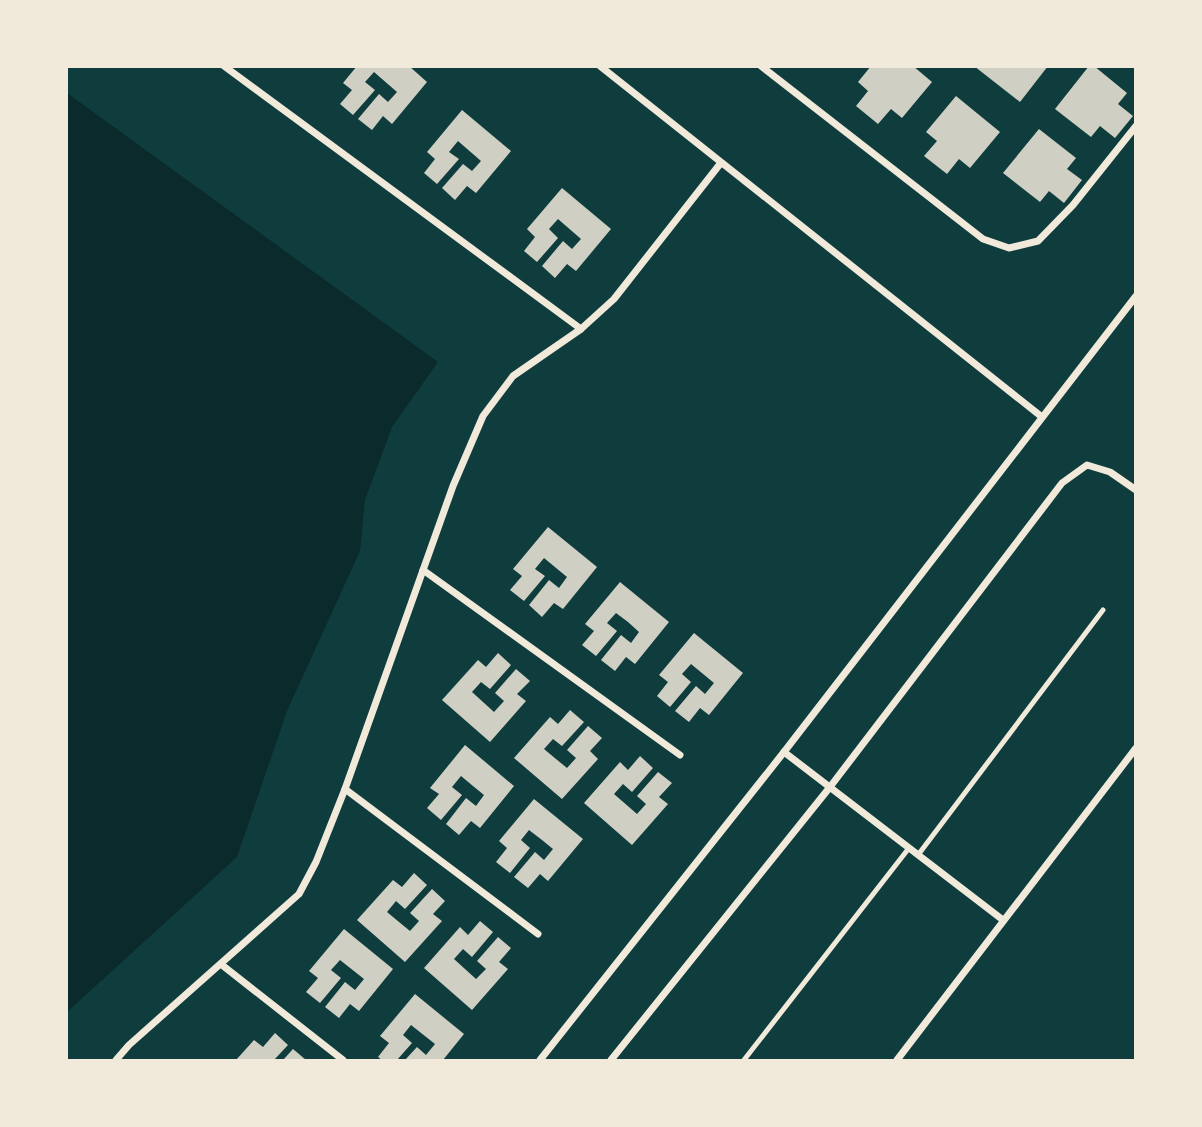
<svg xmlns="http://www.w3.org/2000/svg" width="1202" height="1127" viewBox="0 0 1202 1127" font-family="Figtree,sans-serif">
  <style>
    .water { fill: #0a2a2b }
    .building { fill: #cfcfc3 }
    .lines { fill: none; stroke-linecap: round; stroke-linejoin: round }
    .service { stroke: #f1e9da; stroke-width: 5 }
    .minor { stroke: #f1e9da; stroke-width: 7 }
  </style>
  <rect width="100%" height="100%" fill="#0f3d3e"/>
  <path class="water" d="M67 93 438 362 392 427 365 500 360 551 287 711 237 857 67 1012Z"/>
  <g class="building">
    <path d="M357 66H409L427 82 392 124 383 116 372 130 358 119 379 94 388 102 397 92 374 72 365 82 375 90 353 115 340 104 352 90 343 83Z"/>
    <path d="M871 66H913L932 82 902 118 891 109 878 124 856 106 868 91 858 82Z"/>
    <path d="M974 66H1048L1020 102Z"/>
    <path d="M1089 66H1094L1127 93 1118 104 1133 116 1115 138 1100 126 1091 137 1055 109Z"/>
    <path d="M956 96 1000 132 970 168 959 159 947 174 924 156 937 141 926 132Z"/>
    <path d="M462 110 511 151 476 193 467 186 455 200 442 188 463 164 472 171 481 161 458 141 449 152 459 159 437 184 424 173 435 159 427 152Z"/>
    <path d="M1039 129 1076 158 1067 169 1082 180 1064 203 1049 191 1040 202 1003 173Z"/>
    <path d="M562 188 611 229 576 271 567 264 555 278 542 266 563 241 572 249 581 239 558 219 549 229 558 238 537 262 524 251 535 237 527 229Z"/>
    <path d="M548 527 597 567 563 609 554 603 542 617 529 605 549 580 559 588 567 577 544 558 535 569 545 576 524 601 510 590 522 576 513 569Z"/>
    <path d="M620 582 669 622 635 664 626 657 615 671 601 660 621 635 631 643 639 632 628 622 616 613 607 623 617 631 596 656 582 645 594 631 585 624Z"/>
    <path d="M694 633 743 673 709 715 700 708 689 722 675 711 696 686 705 694 714 683 691 664 682 674 691 682 670 707 657 696 668 682 659 675Z"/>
    <path d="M498 653 511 665 490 689 481 682 472 692 494 712 504 701 495 693 516 669 530 681 517 694 526 701 490 742 442 700 478 660 486 667Z"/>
    <path d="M570 710 584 722 562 746 553 739 544 749 556 759 567 768 576 758 567 750 588 726 602 738 590 751 598 759 562 799 514 758 550 717 558 724Z"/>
    <path d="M465 745 514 786 480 828 471 821 459 835 446 824 466 798 476 806 484 795 473 786 461 776 452 787 462 795 441 820 427 808 439 794 430 788Z"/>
    <path d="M640 756 653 768 632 792 623 784 614 794 637 814 646 804 637 796 658 772 672 783 659 797 668 804 632 845 584 803 620 762 628 770Z"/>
    <path d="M534 799 583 839 548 881 540 874 528 888 514 877 535 852 544 860 553 849 542 840 529 830 521 840 530 848 510 873 496 862 507 848 499 841Z"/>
    <path d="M414 873 427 885 405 909 396 901 387 912 399 922 410 931 419 921 410 913 432 889 445 901 433 914 442 921 405 962 357 920 393 880 402 887Z"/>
    <path d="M480 921 493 932 472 957 463 949 454 959 476 979 486 969 477 961 498 937 511 948 499 962 508 969 472 1010 424 968 460 927 468 935Z"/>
    <path d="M344 929 393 969 359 1011 350 1004 339 1018 325 1007 345 982 355 990 364 979 340 960 331 970 341 978 320 1003 306 992 318 978 309 971Z"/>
    <path d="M415 994 464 1034 443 1060H405L417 1047 426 1055 435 1044 411 1025 403 1035 412 1043 397 1060H382L378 1057 389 1043 380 1036Z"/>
    <path d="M275 1033 288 1045 274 1060H236L254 1040 263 1047Z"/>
    <path d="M293 1049 306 1060H283Z"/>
  </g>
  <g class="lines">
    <g class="service">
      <path d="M918 855 1103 610"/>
      <path d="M744 1060 909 848"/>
    </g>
    <g class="minor">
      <path d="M224 66 581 329"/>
      <path d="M600 66 1042 417"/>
      <path d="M761 66 983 239 1009 248 1038 241 1073 205 1136 126"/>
      <path d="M423 570 680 755"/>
      <path d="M784 752 1003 920"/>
      <path d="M345 789 538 934"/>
      <path d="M222 965 343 1060"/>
      <path d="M116 1060 129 1045 299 894 316 862 345 789 453 486 483 416 513 376 581 329 614 299 720 164"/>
      <path d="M540 1060 784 752 1136 296"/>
      <path d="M611 1060 830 787 1062 483 1087 465 1110 472 1136 490"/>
      <path d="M897 1060 1136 748"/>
    </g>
  </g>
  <rect width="1202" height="1127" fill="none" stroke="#f1e9da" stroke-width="136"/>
</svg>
